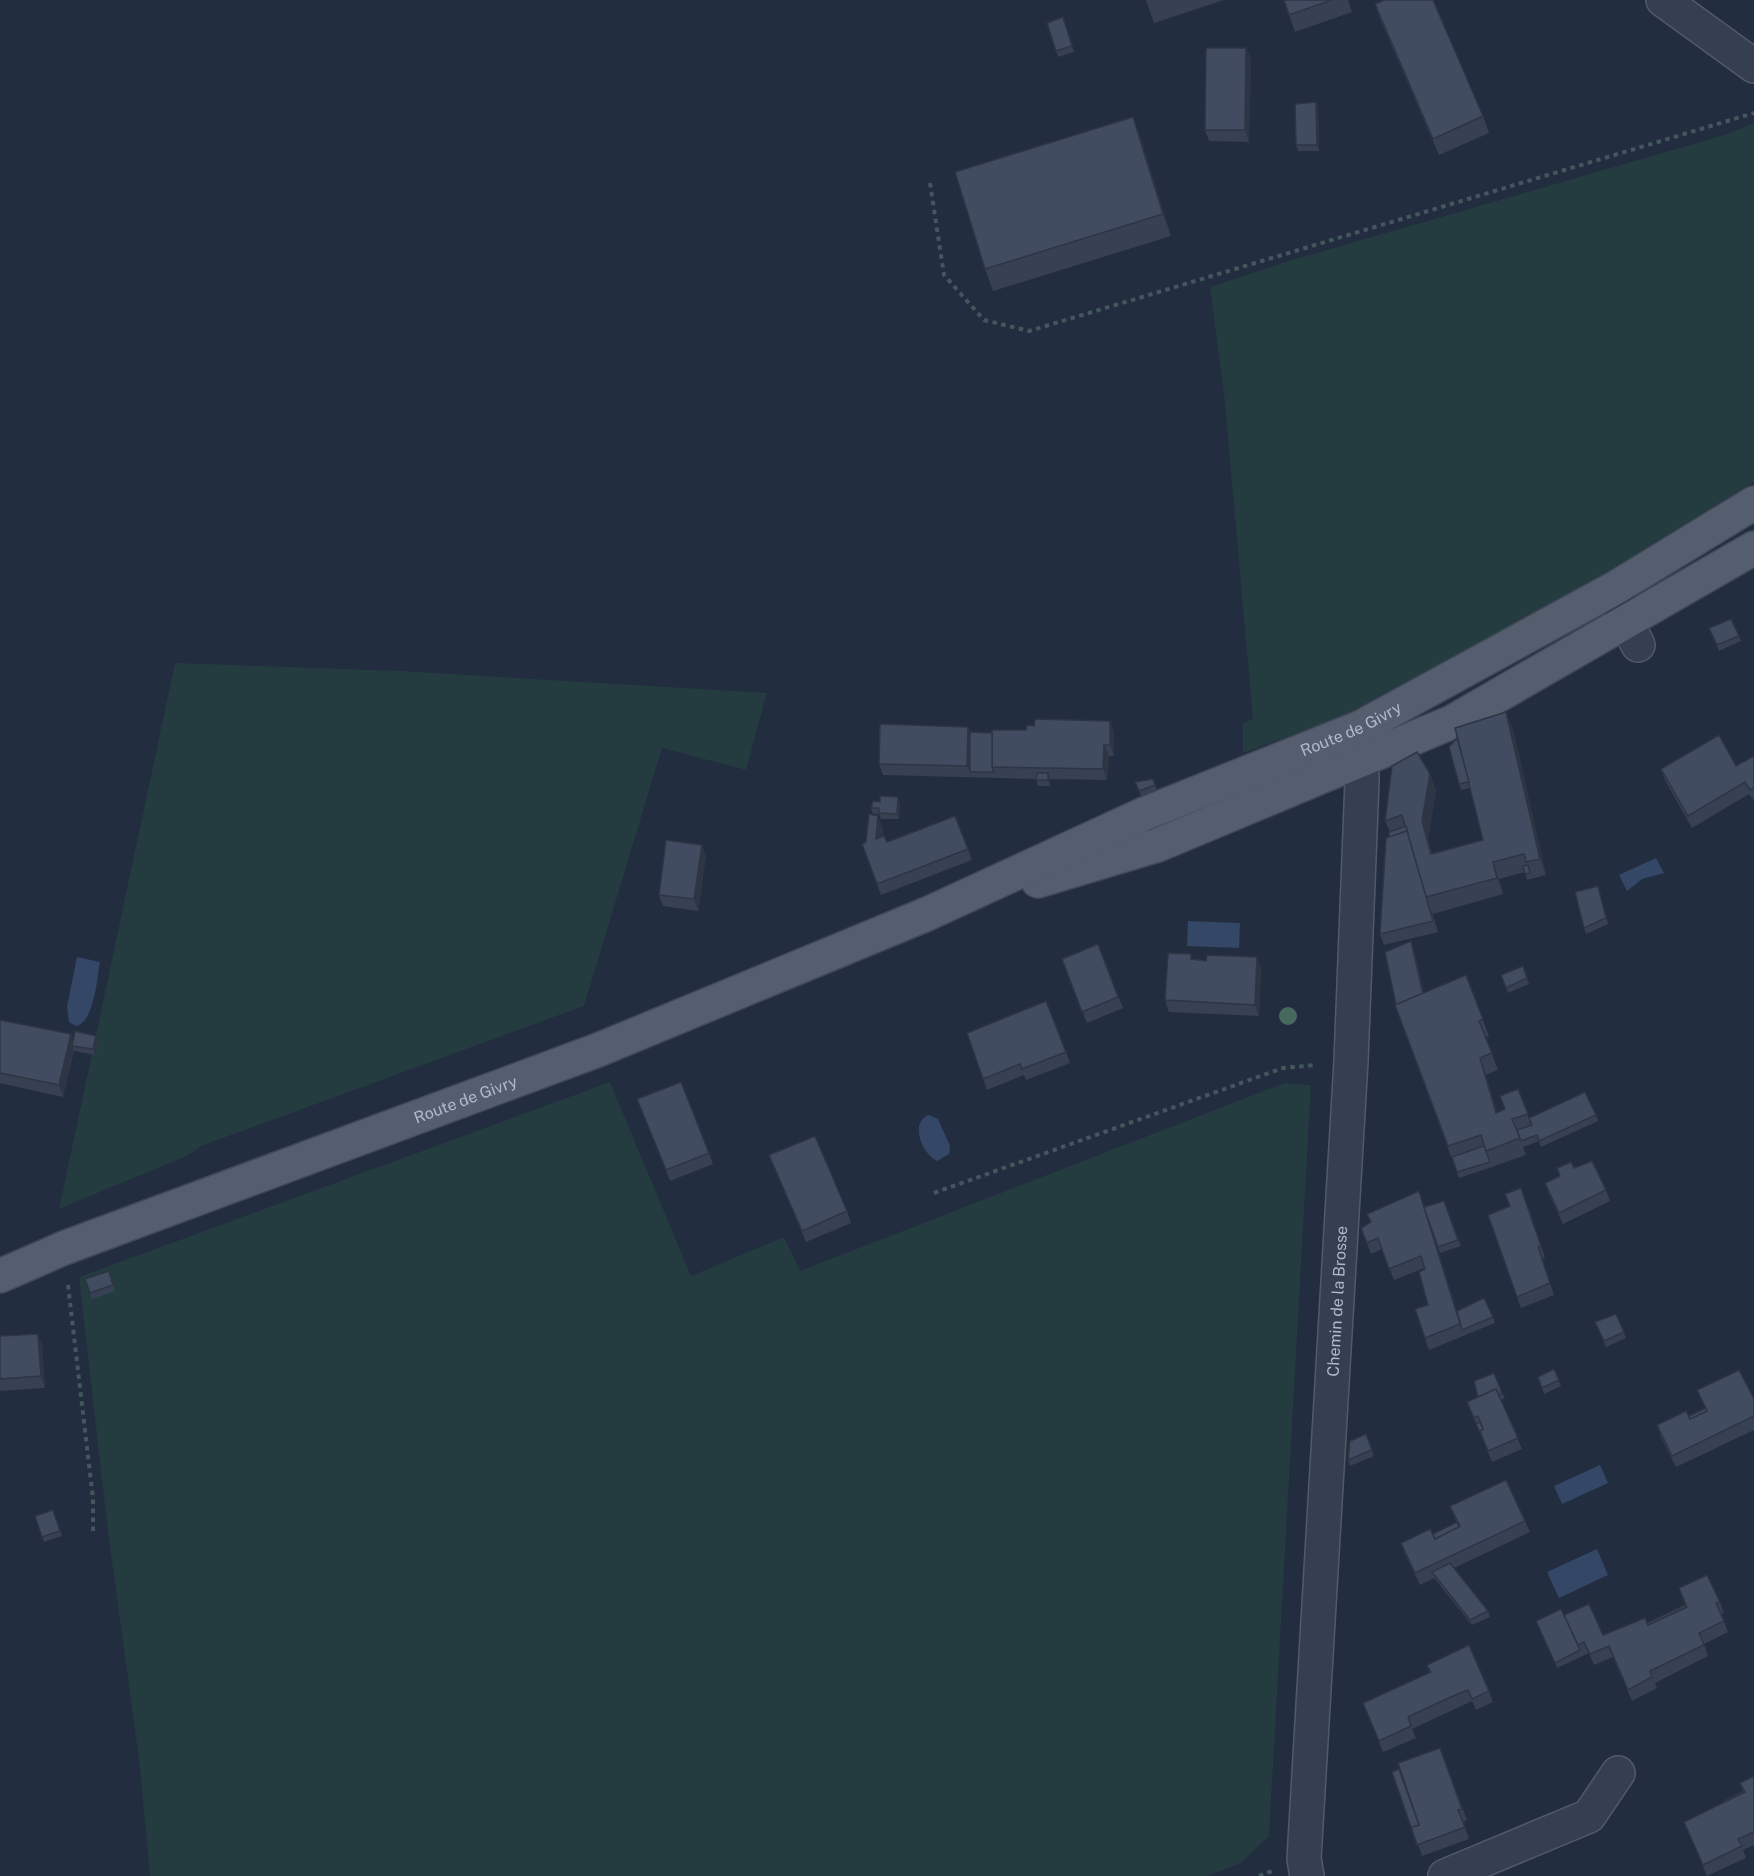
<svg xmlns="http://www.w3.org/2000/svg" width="1754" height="1876" viewBox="0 0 1754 1876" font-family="'Public Sans',sans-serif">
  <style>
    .green { fill: #243b40 }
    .water { fill: #354767 }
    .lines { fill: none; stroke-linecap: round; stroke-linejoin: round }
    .minor-casing { stroke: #525a6a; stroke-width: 36 }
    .major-casing { stroke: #404858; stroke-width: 36 }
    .path { stroke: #42585d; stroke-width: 4; stroke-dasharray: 4.5 4.5; stroke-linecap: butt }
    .minor { stroke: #363f4f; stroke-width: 33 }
    .major { stroke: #545e6f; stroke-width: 33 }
    .tree { fill: #486a5e }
    .wall { fill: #384153 }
    .shaded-wall { fill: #2e3544 }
    .building { fill: #414c61; stroke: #2e3544; stroke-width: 1.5 }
    .labels { text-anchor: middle; stroke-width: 4.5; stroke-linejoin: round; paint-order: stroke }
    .street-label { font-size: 16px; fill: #b2baca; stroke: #1c2434 }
  </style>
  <rect width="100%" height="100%" fill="#222d3f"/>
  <g class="green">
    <path d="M1754 123V482L1446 670 1330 721 1243 753V723L1253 719 1224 394 1210 287 1292 260 1728 134Z"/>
    <path d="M175 663 401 671 767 693 746 770 662 748 584 1006 201 1146 189 1155 59 1209Z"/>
    <path d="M610 1082 691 1276 784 1237 800 1271 1284 1083 1311 1085 1269 1836 1241 1863 1208 1876H150L139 1759 108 1532 79 1277Z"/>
  </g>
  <g class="water">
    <path d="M1656 858 1664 873 1642 879 1627 891 1619 875Z"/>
    <path d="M1188 921 1240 923 1239 948 1187 946Z"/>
    <path d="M77 957 100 962C97 979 94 1022 76 1026L69 1022 67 1007Z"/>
    <path d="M929 1115 938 1119 950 1146 949 1154 937 1161C922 1154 909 1122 929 1115Z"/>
    <path d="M1600 1465 1608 1483 1562 1504 1554 1486Z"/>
    <path d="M1597 1549 1608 1575 1559 1598 1547 1572Z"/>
  </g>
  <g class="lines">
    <g class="minor-casing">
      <g id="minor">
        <path d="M1663 0 1754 66"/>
        <path d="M1615 588 1626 621 1638 645"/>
        <path id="s1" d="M1307 1876 1304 1859 1351 1061 1362 781 1361 732"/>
        <path d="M1445 1876 1589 1816 1618 1773"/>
      </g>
    </g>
    <g class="major-casing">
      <g id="major">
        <path d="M1038 881 1158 845 1452 722 1754 548"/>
        <path id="s2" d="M0 1276 64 1248 598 1050 927 914 1144 814 1361 727 1615 588 1754 503"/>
      </g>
    </g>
    <g class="path">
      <path d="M930 183 944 275 984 320 1029 331 1754 113"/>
      <path d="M934 1193 1283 1068 1316 1065"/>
      <path d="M68 1285 93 1499V1534"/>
      <path d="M1259 1876 1272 1871"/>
    </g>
    <use href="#minor" class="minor"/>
    <use href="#major" class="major"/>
  </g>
  <circle class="tree" cx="1288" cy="1016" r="9"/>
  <g class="wall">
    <path d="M1146 0H1224L1154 23Z"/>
    <path d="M1284 0H1348L1352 12 1295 32Z"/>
    <path d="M1375 4 1483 116 1489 133 1439 155 1381 21Z"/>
    <path d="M1063 17 1074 52 1058 57 1047 23Z"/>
    <path d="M1246 48 1251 59 1249 142 1209 141 1205 130Z"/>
    <path d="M1316 102 1318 108 1319 151H1298L1296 145Z"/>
    <path d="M1133 117 1141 139 1171 236 993 291 985 269Z"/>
    <path d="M1731 619 1741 641 1719 651 1709 628Z"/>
    <path d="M1110 721 1114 733V756H1109L1107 780 1050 779V786H1038L1036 779 883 775 879 764 968 727 970 732 992 733 1026 730 1034 726Z"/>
    <path d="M1513 729 1546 875 1527 880 1525 872 1499 879 1503 894 1433 914 1431 909 1438 932 1384 945 1380 934 1390 832 1385 821 1430 774 1436 791 1428 838 1432 853 1483 840 1470 788 1461 790 1459 784Z"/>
    <path d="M1754 756V801L1749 794 1692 828 1665 780 1661 769 1736 766Z"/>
    <path d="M1153 779 1157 790 1141 796 1135 782Z"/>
    <path d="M900 803 899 819H881L879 814H873L871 808Z"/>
    <path d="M955 816 972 860 881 895 862 844 866 842 883 828 882 837 887 842Z"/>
    <path d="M706 856 698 911 663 906 659 895Z"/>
    <path d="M1598 886 1608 924 1586 934 1584 928Z"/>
    <path d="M1098 944 1123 1008 1087 1023 1062 959Z"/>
    <path d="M1415 953 1424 993 1466 975 1489 1036 1486 1037 1498 1070 1486 1075 1497 1112 1505 1109 1518 1089 1529 1118 1596 1115 1598 1121 1541 1147 1539 1141 1523 1147 1526 1155 1492 1167 1459 1178 1395 1005Z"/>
    <path d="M1194 959 1261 968 1259 1016 1169 1012 1165 1000Z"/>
    <path d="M1523 966 1529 984 1508 993 1501 975Z"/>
    <path d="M0 1020 73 1039 96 1036 98 1042 95 1055 74 1051 63 1097 0 1083Z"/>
    <path d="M967 1033 1066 1052 1070 1063 1026 1080 1024 1075 987 1090Z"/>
    <path d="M642 1110 709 1153 713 1164 670 1181Z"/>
    <path d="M769 1155 847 1211 851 1223 806 1242Z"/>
    <path d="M1574 1168 1606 1190 1610 1201 1563 1224 1549 1194 1545 1183Z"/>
    <path d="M1521 1188 1545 1257 1542 1259 1554 1295 1521 1308 1488 1215 1510 1207Z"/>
    <path d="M1444 1201 1461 1246 1440 1253 1427 1216 1461 1325 1493 1317 1495 1323 1429 1350 1415 1309 1428 1305 1424 1268 1394 1280 1382 1249 1371 1254 1361 1228Z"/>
    <path d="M109 1271 115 1291 92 1299 85 1279Z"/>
    <path d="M1616 1314 1626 1338 1606 1347 1595 1322Z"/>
    <path d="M38 1334 42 1345 45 1388 0 1391V1336Z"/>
    <path d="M1554 1369 1561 1386 1544 1394 1538 1377Z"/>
    <path d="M1697 1390 1754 1399V1430L1676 1467 1661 1437 1657 1425 1689 1416 1705 1408Z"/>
    <path d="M1502 1393 1505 1398 1501 1400 1522 1449 1492 1462 1467 1402Z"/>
    <path d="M1366 1434 1374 1456 1350 1466 1348 1460Z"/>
    <path d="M1450 1506 1525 1521 1530 1532 1454 1568 1488 1611 1490 1617 1472 1625 1434 1578 1420 1585 1405 1554 1401 1543 1433 1534 1457 1523Z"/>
    <path d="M53 1510 62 1536 44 1542 35 1516Z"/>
    <path d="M1679 1588 1720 1602 1724 1613 1721 1614 1728 1632 1704 1644 1708 1656 1655 1683 1657 1688 1632 1701 1613 1657 1594 1665 1589 1653 1557 1668 1536 1621 1565 1618 1603 1635 1647 1623 1686 1607Z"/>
    <path d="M1427 1665 1489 1691 1493 1702 1476 1710 1472 1701 1412 1729 1416 1738 1383 1752 1363 1703 1430 1673Z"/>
    <path d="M1440 1748 1467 1820 1463 1822 1469 1839 1422 1856 1392 1772 1399 1769Z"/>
    <path d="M1754 1776V1845L1743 1850 1746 1858 1707 1876 1684 1822 1724 1802 1743 1791 1740 1783Z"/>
  </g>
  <g class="shaded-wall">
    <path d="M1246 48 1251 59 1249 142 1245 130Z"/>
    <path d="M1316 102 1318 108 1319 151 1317 145Z"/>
    <path d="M1133 117 1141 139 1171 236 1163 214Z"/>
    <path d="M1506 712 1513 729 1546 875 1540 859Z"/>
    <path d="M1110 721 1114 733V756L1110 745Z"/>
    <path d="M968 727 972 738 970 772 967 766Z"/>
    <path d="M1104 745 1109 756 1107 780 1103 769Z"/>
    <path d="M1048 773 1050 779V786L1048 780Z"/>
    <path d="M1430 774 1436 791 1428 838 1437 870 1431 854 1422 821Z"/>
    <path d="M898 797 900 803 899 819 897 814Z"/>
    <path d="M878 816 883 828 881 850 876 839Z"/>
    <path d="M702 845 706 856 698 911 694 899Z"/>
    <path d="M1493 862 1499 879 1503 894 1497 878Z"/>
    <path d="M1411 941 1415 953 1428 1011 1424 1000Z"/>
    <path d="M1257 957 1261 968 1259 1016 1255 1005Z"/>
    <path d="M71 1034 75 1045 72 1046 74 1051 63 1097 59 1085Z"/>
    <path d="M96 1036 98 1042 95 1055 93 1049Z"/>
    <path d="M1480 1058 1486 1075 1502 1129 1496 1113Z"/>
    <path d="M38 1334 42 1345 45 1388 41 1376Z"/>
  </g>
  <g class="building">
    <path d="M1284 0H1332L1289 15Z"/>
    <path d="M1384 0H1433L1483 116 1433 139 1375 4Z"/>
    <path d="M1063 17 1072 46 1056 51 1047 23Z"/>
    <path d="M1206 48H1246L1245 130H1205Z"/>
    <path d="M1316 102 1317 145H1296L1295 104Z"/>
    <path d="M1133 117 1163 214 985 269 955 172Z"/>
    <path d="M1731 619 1739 636 1717 645 1709 628Z"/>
    <path d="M1506 712 1540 859 1526 862 1524 854 1493 862 1497 878 1426 897 1402 815 1385 821 1392 766 1417 752 1430 774 1422 821 1431 854 1483 840 1455 728Z"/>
    <path d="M1035 719 1110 721V745H1104L1103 769 992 767V730H1026L1027 725 1034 726Z"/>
    <path d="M880 724 968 727 967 766 879 764Z"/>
    <path d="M970 732 992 733V767L994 772H970Z"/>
    <path d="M1719 735 1736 766 1754 756V788L1750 790 1745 782 1688 816 1661 769Z"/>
    <path d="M1457 738 1469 782 1459 784 1449 747Z"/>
    <path d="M1037 773H1048V780H1036Z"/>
    <path d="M1153 779 1155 785 1139 791 1135 782Z"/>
    <path d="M880 796 898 797 897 814 879 813V808H871L873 801 880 802Z"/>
    <path d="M869 814 878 816 876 839 884 836 887 842 955 816 968 849 877 884 862 844 866 842Z"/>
    <path d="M1406 826 1408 833 1407 831 1389 838V832Z"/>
    <path d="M1407 831 1433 921 1380 934 1386 838Z"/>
    <path d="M666 840 702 845 694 899 659 895Z"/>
    <path d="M1528 865 1530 873 1525 874 1523 866Z"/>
    <path d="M1598 886 1606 918 1584 928 1575 892Z"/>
    <path d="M1411 941 1423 994 1396 1005 1385 952Z"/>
    <path d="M1098 944 1118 997 1082 1012 1062 959Z"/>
    <path d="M1168 953 1191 954V959L1206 961 1207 955 1257 957 1255 1005 1165 1000Z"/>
    <path d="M1523 966 1527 978 1506 988 1501 975Z"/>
    <path d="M1466 975 1483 1019 1479 1021 1492 1053 1480 1058 1496 1113 1505 1109 1500 1096 1518 1089 1528 1114 1512 1119 1520 1138 1486 1151 1481 1135 1448 1146 1395 1005Z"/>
    <path d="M1046 1001 1066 1052 1022 1069 1020 1064 983 1079 967 1033Z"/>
    <path d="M0 1020 71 1034 59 1085 0 1073Z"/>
    <path d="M75 1031 96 1036 93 1049 72 1046Z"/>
    <path d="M681 1082 709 1153 666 1170 637 1099Z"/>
    <path d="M1585 1092 1596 1115 1539 1141 1537 1135 1521 1141 1517 1130 1532 1125 1529 1118Z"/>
    <path d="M815 1136 847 1211 802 1231 769 1155Z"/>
    <path d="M1484 1146 1490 1162 1457 1172 1452 1157Z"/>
    <path d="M1592 1161 1606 1190 1559 1213 1545 1183 1560 1176 1557 1168 1571 1162 1574 1168Z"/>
    <path d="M1521 1188 1541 1246 1538 1247 1550 1283 1517 1297 1488 1215 1510 1206 1505 1194Z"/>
    <path d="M1419 1191 1460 1324 1425 1338 1415 1309 1428 1305 1419 1272 1425 1269 1421 1256 1389 1269 1378 1238 1367 1243 1361 1228 1371 1222 1367 1214Z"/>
    <path d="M1444 1201 1458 1240 1438 1247 1424 1207Z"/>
    <path d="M109 1271 113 1285 90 1293 85 1279Z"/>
    <path d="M1484 1298 1493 1317 1462 1330 1457 1311Z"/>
    <path d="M1616 1314 1624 1332 1604 1341 1595 1322Z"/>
    <path d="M38 1334 41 1376 0 1379V1336Z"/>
    <path d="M1554 1369 1559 1380 1542 1388 1538 1377Z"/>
    <path d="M1739 1370 1754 1399V1416L1672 1456 1657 1425 1686 1411 1690 1419 1707 1411 1697 1390Z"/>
    <path d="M1494 1373 1502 1393 1499 1394 1496 1389 1478 1397 1474 1381Z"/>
    <path d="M1496 1389 1518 1438 1488 1451 1480 1431 1483 1429 1478 1416 1474 1418 1467 1402Z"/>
    <path d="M1706 1408 1707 1411 1690 1419 1689 1416Z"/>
    <path d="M1480 1422 1483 1429 1480 1431 1482 1437 1476 1424Z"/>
    <path d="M1366 1434 1372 1450 1348 1460 1350 1441Z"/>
    <path d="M1506 1480 1525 1521 1415 1573 1401 1543 1430 1529 1435 1539 1460 1526 1450 1506Z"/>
    <path d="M53 1510 60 1531 42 1537 35 1516Z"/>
    <path d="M1457 1522 1459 1527 1435 1539 1433 1534Z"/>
    <path d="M1450 1563 1488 1611 1470 1620 1432 1572Z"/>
    <path d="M1707 1575 1720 1602 1716 1603 1724 1621 1699 1633 1704 1645 1650 1671 1652 1677 1628 1690 1609 1646 1590 1654 1584 1642 1578 1645 1564 1615 1589 1604 1603 1635 1645 1618 1648 1625 1687 1607 1679 1588Z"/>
    <path d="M1685 1605 1686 1607 1648 1625 1647 1623Z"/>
    <path d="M1561 1609 1580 1650 1555 1663 1536 1621Z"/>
    <path d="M1469 1645 1489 1691 1472 1699 1468 1690 1453 1696 1408 1717 1411 1726 1379 1741 1363 1703 1431 1672 1427 1665Z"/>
    <path d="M1440 1748 1462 1809 1458 1810 1465 1827 1417 1845 1411 1827 1419 1825 1398 1763Z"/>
    <path d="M1399 1769 1419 1825 1411 1827 1392 1772Z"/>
    <path d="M1754 1776V1832L1738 1839 1742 1846 1703 1865 1684 1822 1745 1792 1740 1783Z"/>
    <path d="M1743 1791 1744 1792 1724 1802V1801Z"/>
  </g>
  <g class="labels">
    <g class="street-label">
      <text dy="6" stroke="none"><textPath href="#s2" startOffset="1458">Route de Givry</textPath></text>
      <text dy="6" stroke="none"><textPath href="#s2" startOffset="498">Route de Givry</textPath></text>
      <text dy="6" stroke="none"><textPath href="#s1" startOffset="576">Chemin de la Brosse</textPath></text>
    </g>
  </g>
</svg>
